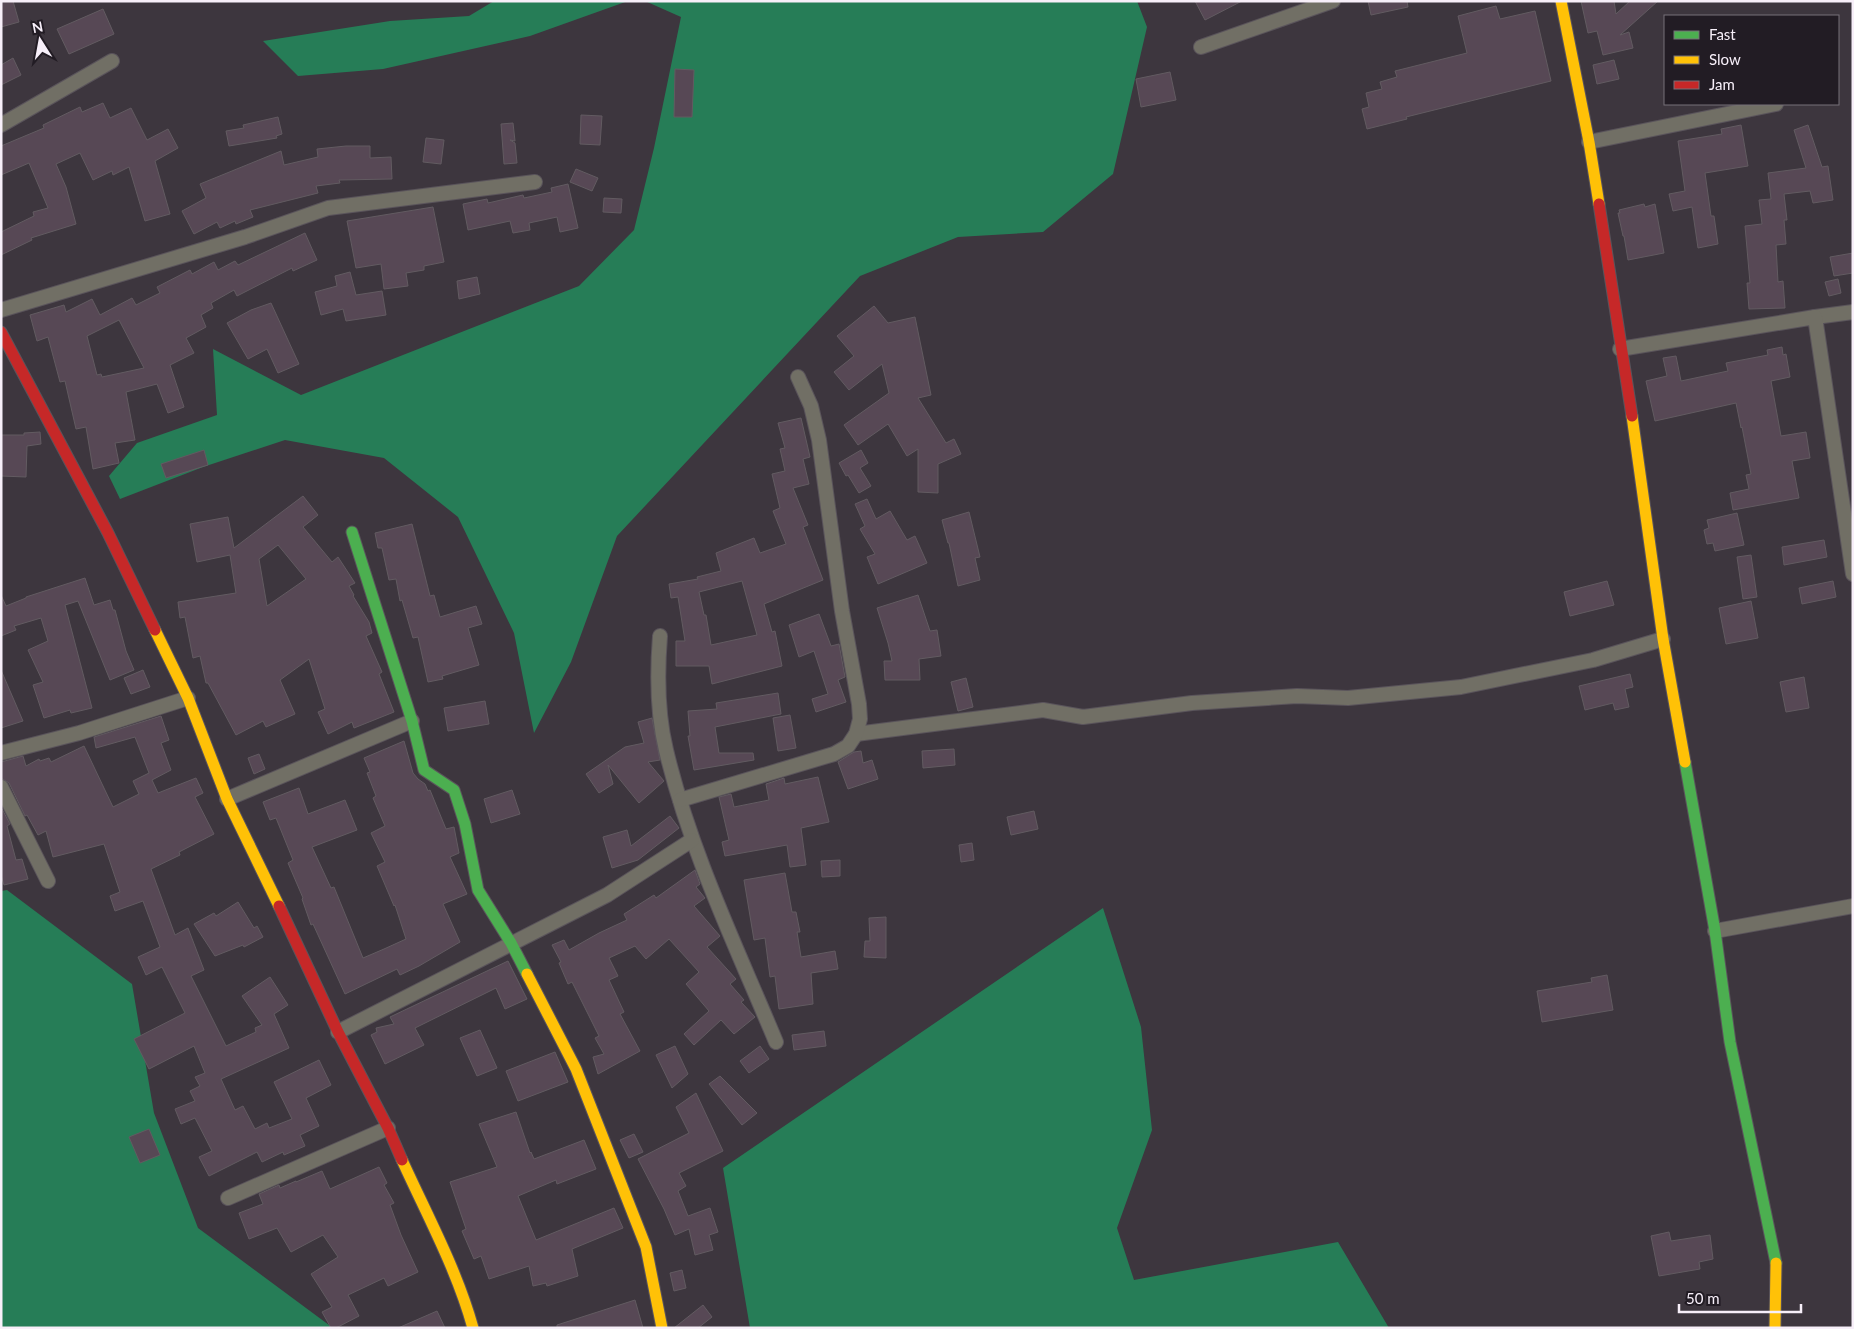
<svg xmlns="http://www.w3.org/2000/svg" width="1854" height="1329" viewBox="0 0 1854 1329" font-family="Lato,sans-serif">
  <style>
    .forest { fill: #267d57 }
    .building { fill: #574855; stroke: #625b61; fill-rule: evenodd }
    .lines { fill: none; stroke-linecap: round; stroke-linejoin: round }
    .street-casing { stroke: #5a545b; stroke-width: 16 }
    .fast-casing { stroke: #5a545b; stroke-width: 13 }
    .slow-casing { stroke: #5a545b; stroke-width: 13 }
    .jam-casing { stroke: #5a545b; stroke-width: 13 }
    .street { stroke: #716f65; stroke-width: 14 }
    .fast { stroke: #4caf50; stroke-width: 11 }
    .slow { stroke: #ffc107; stroke-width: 11 }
    .jam { stroke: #c62828; stroke-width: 11 }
  </style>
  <rect width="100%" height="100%" fill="#3d363e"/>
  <g class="forest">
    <path d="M494 1H628L530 36 383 69 298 76 263 41 390 21 469 16Z"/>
    <path d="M645 1H1137L1147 27 1113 174 1043 232 958 237 860 276 617 536 571 662 534 733 514 633 458 517 384 458 285 440 203 467 120 499 109 476 137 443 217 415 213 349 301 395 579 286 634 230 654 148 681 17Z"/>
    <path d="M7 890 132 984 154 1113 198 1228 333 1328H1V891Z"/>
    <path d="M1103 908 1141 1027 1152 1130 1117 1228 1134 1280 1338 1242 1389 1328H750L723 1168Z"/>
  </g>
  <g class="building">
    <path d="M1 1H13L19 22 1 27Z"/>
    <path d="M1195 1H1242L1205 20Z"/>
    <path d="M1368 1H1407L1408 7 1371 15Z"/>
    <path d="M1581 1H1614L1616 14 1630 1H1658L1620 35 1629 32 1633 48 1603 55 1597 31 1588 33Z"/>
    <path d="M1496 6 1500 19 1535 11 1551 81 1406 117 1407 119 1367 129 1362 109 1369 107 1366 93 1382 89 1380 82 1397 77 1395 71 1467 53 1458 16Z"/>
    <path d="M103 9 114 34 69 54 57 29Z"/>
    <path d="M13 58 21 75 1 85V65Z"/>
    <path d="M1614 60 1619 79 1597 84 1593 65Z"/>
    <path d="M675 69 694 70 692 117H674Z"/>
    <path d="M1170 72 1176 100 1141 107 1136 79Z"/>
    <path d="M103 103 110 118 131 108 147 140 168 129 178 148 155 161 170 214 145 221 129 167 113 175 112 171 93 180 80 153 56 164 66 187 76 224 31 238 32 240 1 255V232L34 216 33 212 48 208 29 163 1 175V146L44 128 43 125 80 107 82 112Z"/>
    <path d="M581 115 602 116 600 145 580 144Z"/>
    <path d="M278 117 282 134 276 136 277 138 229 146 226 131 244 128 243 125Z"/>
    <path d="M513 123 515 141 510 140 515 143 517 163 504 164 501 124Z"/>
    <path d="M1741 125 1748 166 1705 173 1711 216H1714L1718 244 1698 248 1692 207 1673 211 1669 194 1685 191 1678 141 1722 134 1721 129Z"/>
    <path d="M1808 125 1822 167 1828 166 1833 200 1813 203 1810 191 1784 194 1787 220H1784L1786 244 1776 245 1778 282 1783 281 1785 308 1749 309 1747 283H1750L1745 226 1762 224 1759 200 1771 199 1768 173 1806 168 1794 130Z"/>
    <path d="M426 138 444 140 441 164 423 162Z"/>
    <path d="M346 146H370V158L391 157 392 179 339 180 340 183 316 186 318 193 250 210 253 217 236 224 235 221 220 228 217 222 194 234 182 211 206 198 200 184 281 151 284 165 318 157 317 149Z"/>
    <path d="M576 169 598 178 592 191 570 182Z"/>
    <path d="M568 184 578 228 560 232 557 217 529 223 530 230 513 233 510 221 468 230 463 204 487 199 488 203 523 195 524 198 552 192 551 188Z"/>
    <path d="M604 198 622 199 621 213 603 212Z"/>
    <path d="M1644 204 1645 207 1655 204 1664 253 1628 260 1624 236H1623L1618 213H1620L1619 210Z"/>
    <path d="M433 207 444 262 424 266V270L406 273 408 286 384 289 381 264 356 268 347 221Z"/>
    <path d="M305 233 317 260 293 271 292 268 237 296 234 290 211 303 213 308 201 315 206 327 186 338 194 353 170 365 184 407 168 413 157 384 126 392 135 440 115 443 119 463 93 469 86 427 76 429 65 381 60 382 48 337 37 341 30 315 64 305 66 312 92 299 100 315 132 298 136 305 160 293 157 287 190 270 192 274 214 262 218 270 235 261 238 265ZM119 320 144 368 102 377 101 374 97 375 87 336Z"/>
    <path d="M1853 253V273L1834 276 1830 257Z"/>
    <path d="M350 272 356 295 382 291 386 315 346 321 343 309 321 315 315 292 337 286 335 276Z"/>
    <path d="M477 277 480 294 459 299 457 281Z"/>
    <path d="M1838 279 1841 293 1829 296 1825 282Z"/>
    <path d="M271 303 299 364 278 373 267 349 248 359 227 323 251 310Z"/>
    <path d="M874 306 888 323 915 317 931 395 918 398 946 443 954 439 961 454 938 464V493L918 492V449L907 456 888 424 858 445 844 425 889 393 882 364 849 390 834 372 854 356 837 336Z"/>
    <path d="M1782 347 1783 355 1786 354 1790 377 1771 381 1781 436 1806 432 1810 458 1792 461 1799 498 1733 510 1730 493 1749 489 1746 475 1751 474 1742 427 1741 428 1736 403 1655 421 1646 381 1667 376 1663 358 1676 356 1681 381 1728 371 1726 363 1768 355 1767 350Z"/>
    <path d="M801 418 810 457 803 459 809 484 793 488 808 525 803 527 823 580 764 604 772 632 775 631 782 666 712 684 709 666H676V641H685L678 597 671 598 669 584 698 579 697 577 721 571 716 553 754 538 760 553 786 544 773 511 780 508 772 474 785 471 780 449 785 448 778 423ZM742 581 757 635 711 645 706 615H704L699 592Z"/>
    <path d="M40 432 41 444 27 446 26 477 1 476V435H24V433Z"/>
    <path d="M204 450 208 465 166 478 161 464Z"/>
    <path d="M861 450 868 463 860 468 871 486 859 493 848 475 846 476 839 463Z"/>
    <path d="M303 496 318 515 303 527 332 562 338 557 355 583 349 586 354 595 353 596 369 622 372 633 366 636 382 672 379 674 394 712 354 728 352 722 328 734 318 712 325 709 309 659 280 680 295 714 266 727 263 721 236 735 208 683H206L200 656 193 658 185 617 180 618 178 602 236 593 230 555 197 562 190 524 228 517 234 548ZM278 545 306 579 267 606 259 559Z"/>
    <path d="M867 499 876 519 890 511 907 540 915 536 927 563 878 584 867 557 875 554 860 529 865 526 855 504Z"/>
    <path d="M969 512 980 557 975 558 980 580 958 586 949 543H948L942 520Z"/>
    <path d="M1737 513 1744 545 1715 551 1713 543 1707 544 1704 530 1709 528 1707 520Z"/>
    <path d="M412 524 430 596 434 595 440 617 476 606 482 624 468 628 479 665 442 676 443 679 428 682 418 637 413 638 402 600 400 601 396 579 389 580 382 548H378L375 533Z"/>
    <path d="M1824 540 1827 557 1784 565 1782 547Z"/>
    <path d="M1751 555 1757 597 1743 599 1737 557Z"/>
    <path d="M85 578 94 605 110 600 113 610H115L126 651 134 670 110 680 78 601 65 605 92 708 71 713 70 710 44 718 33 685 43 682 28 650 48 641 41 618 14 626 16 630 1 636V595L6 606 26 598V597Z"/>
    <path d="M1607 581 1614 605 1570 616 1564 592Z"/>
    <path d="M1833 581 1836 597 1802 604 1799 588Z"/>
    <path d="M918 595 930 631 937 630 941 656 919 659 920 680H885L884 661H892L888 643 877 608Z"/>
    <path d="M1751 601 1758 638 1726 644 1719 608Z"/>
    <path d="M819 614 831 646 839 644 845 677 838 680 846 702 816 712 812 699 828 694 814 651 799 657 789 625Z"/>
    <path d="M1 670 23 721 1 728Z"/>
    <path d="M143 670 150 687 131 694 124 678Z"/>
    <path d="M1630 674 1633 687 1625 689 1629 707 1615 710 1613 703 1585 710 1579 686Z"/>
    <path d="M1804 677 1809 708 1786 712 1780 682Z"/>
    <path d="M966 678 973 707 958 711 951 682Z"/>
    <path d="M778 693 781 714 715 727 719 753H753L754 760 694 770 688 736H690L688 711 717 709 716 703Z"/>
    <path d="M485 701 489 724 448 731 444 708Z"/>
    <path d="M790 715 796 748 778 751 773 718Z"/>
    <path d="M161 716 169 740 161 743 171 770 152 780 158 793 196 778 203 793 195 797 214 834 179 852 180 855 151 869 175 935 188 928 204 970 191 976 226 1046 256 1032 255 1028 262 1025 242 996 270 977 288 1005 274 1014 289 1048 221 1079 235 1110 243 1106 255 1129 267 1123 269 1128 292 1119 274 1082 319 1060 331 1085 306 1098 319 1126 300 1135 305 1146 284 1155 283 1152 262 1162 257 1152 209 1176 199 1157 212 1151 195 1118 181 1124 175 1109 195 1101 190 1091 200 1086 195 1077 205 1073 194 1046 149 1069 134 1039 185 1013 162 967 146 975 138 957 160 947 143 901 115 911 110 896 120 892 104 844 53 857 46 831 38 835 27 815 25 816 9 783 1 778V762L23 756 26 766 39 759 40 761 49 758 51 762 84 746 113 807 139 794 133 781 149 773 135 737 96 748 94 737Z"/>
    <path d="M652 718 660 760 648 762 664 781 639 803 608 765 613 784 599 793 586 774 625 747 644 743 638 722Z"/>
    <path d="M404 741 413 773 418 779 425 784 428 791 430 790 446 829 454 827 459 853 450 857 467 894 443 904 460 942 419 966 400 975 397 969 345 994 313 924 311 925 302 899 303 898 288 863 293 860 276 818 270 820 263 802 299 788 308 814 345 800 357 830 312 847 331 888 334 887 363 958 384 949 406 939 395 905 394 906 377 866 385 862 371 833 385 826 373 798 376 796 367 773 370 772 364 758Z"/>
    <path d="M954 749 955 765 923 768 922 751Z"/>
    <path d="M861 751 863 763 872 760 878 779 848 789 838 762 854 752Z"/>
    <path d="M259 754 265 769 254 774 248 758Z"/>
    <path d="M818 777 829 822 801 828 806 865 790 867 787 845 725 856 722 842 729 840 719 797 731 794 734 807 769 800 766 784 784 778 785 784Z"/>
    <path d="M512 790 520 814 491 823 484 799Z"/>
    <path d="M1 807 10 824 7 826 16 860 22 859 28 879 4 885 1 875Z"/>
    <path d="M1034 811 1038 829 1011 835 1007 817Z"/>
    <path d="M670 816 679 828 638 860 612 868 603 837 627 830 631 846Z"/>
    <path d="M972 843 974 860 961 862 959 845Z"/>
    <path d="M840 860V876L822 877 821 861Z"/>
    <path d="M695 870 700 884 696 887 705 898 694 906 720 936 707 947 736 979 730 984 744 1000 741 1002 755 1017 734 1034 721 1020 694 1045 684 1034 709 1011 686 984 699 972 669 939 646 959 635 946 609 958 618 976 609 980 624 1012 620 1014 640 1051 598 1074 593 1057 604 1054 595 1038 599 1036 572 982 568 984 559 963 561 962 552 945 564 940 569 950 599 933 627 920 624 914 654 895 656 898Z"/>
    <path d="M785 873 792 912H796L800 932H797L801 957 835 951 838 969 811 973 813 1004 779 1009 775 976 770 977 765 938 754 940 744 880Z"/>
    <path d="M238 902 254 928 257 926 263 937 244 947 243 945 215 956 194 924 214 913 216 916Z"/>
    <path d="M886 917V958L864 957 865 941H870L869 918Z"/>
    <path d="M508 961 527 999 505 1009 496 988 415 1028 424 1045 385 1064 371 1035 377 1032 376 1028 394 1024 390 1017Z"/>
    <path d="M1607 975 1613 1010 1542 1022 1537 991 1592 982 1591 978Z"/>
    <path d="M480 1030 497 1068 477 1076 460 1038Z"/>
    <path d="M824 1031 826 1046 794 1050 792 1035Z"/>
    <path d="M675 1046 688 1074 672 1088 656 1055Z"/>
    <path d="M760 1046 769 1059 749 1073 740 1061Z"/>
    <path d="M555 1052 568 1082 518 1101 506 1071Z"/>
    <path d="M720 1076 757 1113 742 1125 709 1084Z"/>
    <path d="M696 1093 723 1151 679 1173 686 1186 678 1191 688 1216 710 1208 718 1232 709 1235 713 1250 695 1255 689 1229 675 1235 664 1209 638 1159 689 1133 676 1107Z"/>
    <path d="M516 1112 530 1153 531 1152 534 1159 584 1140 596 1169 557 1184 556 1180 518 1196 536 1240 614 1208 623 1228 572 1249 578 1276 547 1286 546 1283 533 1286 529 1266 489 1279 481 1256 474 1259 462 1231 466 1229 450 1182 497 1167 479 1124Z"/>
    <path d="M149 1129 160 1155 140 1163 129 1137Z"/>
    <path d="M634 1134 643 1152 629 1158 620 1140Z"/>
    <path d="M379 1167 387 1183 384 1185 394 1203 390 1205 401 1235 418 1272 388 1286 384 1278 348 1295 359 1316 336 1328H331L322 1312 332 1307 311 1274 338 1257 323 1235 291 1252 277 1228 249 1239 239 1213 263 1204 259 1194 279 1185 280 1188 296 1181V1182L322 1171 330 1189Z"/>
    <path d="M1669 1232 1671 1241 1710 1235 1713 1259 1699 1262 1700 1269 1659 1276 1651 1236Z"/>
    <path d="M682 1270 686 1288 674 1291 670 1273Z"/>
    <path d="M635 1300 643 1328H557V1325Z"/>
    <path d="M703 1305 712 1317 698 1328H674Z"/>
    <path d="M437 1311 445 1328H398Z"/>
  </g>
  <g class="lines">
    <g class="street-casing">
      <g id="street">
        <path d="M1201 47 1333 1"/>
        <path d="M1 125 112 61"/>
        <path d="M1589 142 1776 104"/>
        <path d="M1 310 245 237 328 208 535 182"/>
        <path d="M1815 317 1853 312"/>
        <path d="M1620 349 1815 317 1853 574"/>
        <path d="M660 636C657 674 657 713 666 750 690 851 736 946 776 1042"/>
        <path d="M856 734 1043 710 1083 717 1192 703 1297 696 1348 698 1461 687 1593 660 1663 639"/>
        <path d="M1 753 79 733 188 698"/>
        <path d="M1 787 48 881"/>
        <path d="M227 799 412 721"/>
        <path d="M680 800 834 754 848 746 856 734 860 719 859 704 842 611 819 440 811 406 798 377"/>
        <path d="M1715 931 1853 906"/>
        <path d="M338 1032 607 895 692 840"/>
        <path d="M228 1198 388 1128"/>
      </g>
    </g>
    <g class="fast-casing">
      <g id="fast">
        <path d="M352 532 412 721 424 770 454 790 465 824 478 890 511 943 527 974"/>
        <path d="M1685 762 1715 931 1730 1042 1776 1263"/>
      </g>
    </g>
    <g class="slow-casing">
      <g id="slow">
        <path d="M1561 1 1589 142 1599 204"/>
        <path d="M1632 416 1663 639 1685 762"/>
        <path d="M155 630 188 698 227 799 279 906"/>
        <path d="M527 974 576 1069 646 1247 662 1328"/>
        <path d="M402 1160C427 1215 457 1270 473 1328"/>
        <path d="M1775 1328 1776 1263"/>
      </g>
    </g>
    <g class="jam-casing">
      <g id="jam">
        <path d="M1599 204 1632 416"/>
        <path d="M1 332 108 533 155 630"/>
        <path d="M279 906 338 1032 388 1128 402 1160"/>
      </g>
    </g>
    <use href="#street" class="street"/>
    <use href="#fast" class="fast"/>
    <use href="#slow" class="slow"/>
    <use href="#jam" class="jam"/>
  </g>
  <rect width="1854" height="1329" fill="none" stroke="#f7eff9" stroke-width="5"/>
  <rect x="1664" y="15" width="175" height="90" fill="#221c24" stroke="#777079"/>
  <rect x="1674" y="31" width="25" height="8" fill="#4caf50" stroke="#777079"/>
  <text x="1709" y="40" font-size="15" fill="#f7eff9">Fast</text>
  <rect x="1674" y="56" width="25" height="8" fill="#ffc107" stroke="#777079"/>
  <text x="1709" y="65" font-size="15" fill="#f7eff9">Slow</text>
  <rect x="1674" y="81" width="25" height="8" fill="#c62828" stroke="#777079"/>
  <text x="1709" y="90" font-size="15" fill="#f7eff9">Jam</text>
  <g transform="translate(40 40) rotate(349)" stroke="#221c24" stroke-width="4" paint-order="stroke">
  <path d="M0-4L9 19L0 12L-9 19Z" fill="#f7eff9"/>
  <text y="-8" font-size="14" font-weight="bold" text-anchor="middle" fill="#f7eff9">N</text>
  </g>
  <path d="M1679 1304v8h122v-8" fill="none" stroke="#f7eff9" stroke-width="2.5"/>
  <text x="1686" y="1304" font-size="15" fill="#f7eff9" stroke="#221c24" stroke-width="4" paint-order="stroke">50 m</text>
</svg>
